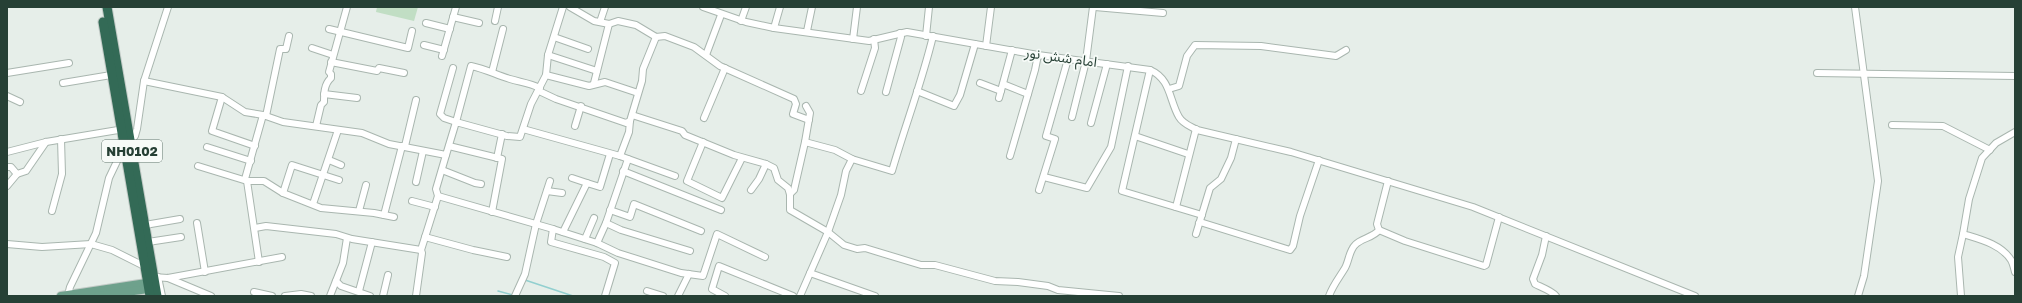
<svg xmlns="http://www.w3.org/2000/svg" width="2022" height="303" viewBox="0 0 2022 303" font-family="'Golos Text','Noto Sans Arabic',sans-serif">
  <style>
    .green { fill: #c1dec4 }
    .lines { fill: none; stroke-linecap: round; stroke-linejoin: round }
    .stream { stroke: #92cfcf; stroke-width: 1.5 }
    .minor-casing { stroke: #a9b6af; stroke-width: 8 }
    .major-casing { stroke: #c2cac6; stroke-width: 10 }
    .highway-casing { stroke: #c2cac6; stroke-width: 11 }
    .minor { stroke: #fff; stroke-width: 6 }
    .major { stroke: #6ea18c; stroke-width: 8 }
    .highway { stroke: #336a56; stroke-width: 9 }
    .labels { text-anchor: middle; stroke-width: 3.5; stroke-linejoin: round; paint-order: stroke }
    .shield { fill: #f7fbf8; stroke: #657870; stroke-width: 1 }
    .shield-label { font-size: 13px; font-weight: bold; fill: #264035 }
    .street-label { font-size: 14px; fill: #264035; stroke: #f7fbf8 }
  </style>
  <rect width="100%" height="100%" fill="#e6eee9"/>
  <path class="green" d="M377 7H418L414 21 376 12Z"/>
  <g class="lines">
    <g class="stream">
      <path d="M525 280 573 296"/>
      <path d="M498 291 513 295"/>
    </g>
    <g class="minor-casing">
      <g id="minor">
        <path d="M570 7 594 21 609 24 618 21 636 25 656 37 665 36 694 47 720 66 794 99 796 104 793 114 809 120"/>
        <path d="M703 7 746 22 774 28 869 41 907 32 1038 55 1150 70C1171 79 1169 100 1179 117 1183 124 1190 126 1197 130L1291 152 1473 207 1695 296"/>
        <path d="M1095 7 1163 13"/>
        <path d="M1855 7 1878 181 1864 276 1858 296"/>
        <path d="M453 17 479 23"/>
        <path d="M495 21 498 7"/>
        <path d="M741 21 746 7"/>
        <path d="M600 22 605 7"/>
        <path d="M426 23 450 29"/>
        <path d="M774 28 780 7"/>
        <path d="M329 29 408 48 412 31"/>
        <path d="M807 31 812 7"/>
        <path d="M926 36 929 7"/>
        <path d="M554 37 588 49"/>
        <path d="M853 39 857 7"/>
        <path d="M424 45 444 50"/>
        <path d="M986 46 991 7"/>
        <path d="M312 48 333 55"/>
        <path d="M548 55 597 71"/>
        <path d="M706 55 721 15"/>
        <path d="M442 56 456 7"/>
        <path d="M331 62 377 71 379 68 404 73"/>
        <path d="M453 68 440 114 444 118 456 122 471 66C486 69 496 75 510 79 520 82 530 83 540 88"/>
        <path d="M1150 70 1122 191 1202 215"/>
        <path d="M492 72 503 29"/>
        <path d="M7 73 69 63"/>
        <path d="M1817 73 2015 76"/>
        <path d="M546 75 589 86 605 82 638 93"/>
        <path d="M144 81 222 97 245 112 263 115 283 122 362 133 389 144 446 155 456 122 507 136 520 137 531 104 546 75 548 55 563 7"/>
        <path d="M63 83 111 75"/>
        <path d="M594 83 609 24"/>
        <path d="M980 83 1001 91"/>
        <path d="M1003 84 1028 94"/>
        <path d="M1169 89 1179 86 1187 56 1195 45 1261 46 1336 56 1346 50"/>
        <path d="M539 91 556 99 626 123 630 121 642 81 643 69 656 37"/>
        <path d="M861 91 875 48 874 39"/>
        <path d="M917 91 954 106 960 95 975 44"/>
        <path d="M886 92 901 37 900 33"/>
        <path d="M324 94 357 98"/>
        <path d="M7 96 20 102"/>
        <path d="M222 97 212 131 255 146"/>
        <path d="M999 98 1012 50"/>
        <path d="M806 106 810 113 805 142 835 150 852 159 892 171C905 126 922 82 933 36"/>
        <path d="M632 115 682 131 685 135 734 155 766 164 774 168 778 180 788 188 790 194V210L828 232 844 245 857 249 865 248 921 265H935L995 281 1018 282 1048 286 1058 290 1119 296"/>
        <path d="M266 116 280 49H286L289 36"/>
        <path d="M1072 117 1086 61 1093 7"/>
        <path d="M704 118 725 68"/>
        <path d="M1091 123 1107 64"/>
        <path d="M1892 125 1943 126 1990 150"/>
        <path d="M316 126 321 105 324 102C324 94 324 84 331 78V74L329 72 347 7"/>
        <path d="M575 126 581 106"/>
        <path d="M523 129 620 156 675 176"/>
        <path d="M1135 136 1188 154"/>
        <path d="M130 142 135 136 137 129 144 81 168 7"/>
        <path d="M703 142 687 181 722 198 742 158"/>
        <path d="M405 146 416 100"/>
        <path d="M449 146 502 159 492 212"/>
        <path d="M207 147 251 161"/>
        <path d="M7 152 46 142 124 129"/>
        <path d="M620 156 629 132 630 121"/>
        <path d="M1010 156 1035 70 1038 55"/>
        <path d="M497 158 502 134"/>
        <path d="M329 160 341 165"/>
        <path d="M198 166 247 181"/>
        <path d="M7 167H11L17 174 26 171 46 142"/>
        <path d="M442 170 475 183 481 184"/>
        <path d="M623 171 721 210"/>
        <path d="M1044 177 1087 188 1111 147 1128 66"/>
        <path d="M572 178 587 183"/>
        <path d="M245 179 263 115"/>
        <path d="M416 182 423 151"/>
        <path d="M7 186 17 174"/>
        <path d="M751 190 759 179 766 164"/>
        <path d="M1039 190 1055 139 1046 136 1068 59"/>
        <path d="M547 191 562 193"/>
        <path d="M283 193 292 165 339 180"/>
        <path d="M790 194 794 190 805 142"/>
        <path d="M438 196 553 229 597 243 618 253 681 273 703 276 717 234 765 257"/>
        <path d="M412 201 435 207"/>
        <path d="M313 204 338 130"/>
        <path d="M1176 207 1196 129"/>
        <path d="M610 210 630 217 634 204 701 231"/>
        <path d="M52 211 62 174 61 139"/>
        <path d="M359 211 366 185"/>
        <path d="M384 215 402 146"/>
        <path d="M197 223 205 272"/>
        <path d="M606 223 621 230 690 251"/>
        <path d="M1199 223 1200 222 1290 250 1293 246 1300 216 1319 160"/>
        <path d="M145 225 180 219"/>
        <path d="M255 228 266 226 336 234 352 239 421 250"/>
        <path d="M553 229 551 242 604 257 615 263 605 296"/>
        <path d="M1379 230 1405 241 1484 266 1486 265 1499 217"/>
        <path d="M563 232 587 183 600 187 610 154"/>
        <path d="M1196 234 1210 188 1221 179 1231 158 1236 139"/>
        <path d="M1963 234C1979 239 2001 244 2011 260 2013 263 2014 268 2015 272"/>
        <path d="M1546 236 1542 255 1533 279 1535 284C1541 287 1552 291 1556 296"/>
        <path d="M425 237 473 250 507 257"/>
        <path d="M585 239 594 218"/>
        <path d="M148 242 181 237"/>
        <path d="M597 243 606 223 628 159"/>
        <path d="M7 244 42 247 91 244 112 250 144 266"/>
        <path d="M259 262 247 181H264L283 193 321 208 374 213 394 217"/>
        <path d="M810 273 875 296"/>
        <path d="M153 277 168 278 282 257"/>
        <path d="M158 277 162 296"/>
        <path d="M168 278 211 296"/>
        <path d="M336 281 341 286 370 296"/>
        <path d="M359 291 372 242"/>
        <path d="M647 291 663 296"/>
        <path d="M254 292 272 296"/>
        <path d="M68 295 70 287 96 233 109 178 120 155 126 154"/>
        <path d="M285 296 301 294 311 296"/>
        <path d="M330 296 343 263 347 238"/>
        <path d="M383 296 388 275"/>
        <path d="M416 296 422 253 421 250 438 196 436 189 446 155"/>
        <path d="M515 296 525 274 536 224 550 181"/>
        <path d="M678 296 689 274"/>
        <path d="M725 296 712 289 719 266 793 296"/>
        <path d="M800 296 828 232 841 195 846 171 852 159"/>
        <path d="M1329 296C1333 285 1339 278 1345 268 1349 261 1349 251 1355 245 1361 238 1373 238 1379 230L1377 224 1388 181"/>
        <path d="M1961 296 1958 257 1963 234 1969 199 1982 158 1996 143 2015 132"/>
      </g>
    </g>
    <g class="major-casing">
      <g id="major">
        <path d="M61 296 153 282"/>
        <path d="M98 296 155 288"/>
      </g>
    </g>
    <g class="highway-casing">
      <g id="highway">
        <path d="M107 7 157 296"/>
        <path d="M103 22 150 296"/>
      </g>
    </g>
    <use href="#minor" class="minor"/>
    <use href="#major" class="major"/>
    <use href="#highway" class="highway"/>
  </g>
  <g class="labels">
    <rect class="shield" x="102" y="140" width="60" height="22" rx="3"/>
    <g class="shield-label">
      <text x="132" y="156">NH0102</text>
    </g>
    <g class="street-label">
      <text transform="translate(1061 57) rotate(8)" y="5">امام شش نور</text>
    </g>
  </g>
  <rect width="2022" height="303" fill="none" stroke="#264035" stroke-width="16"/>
</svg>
